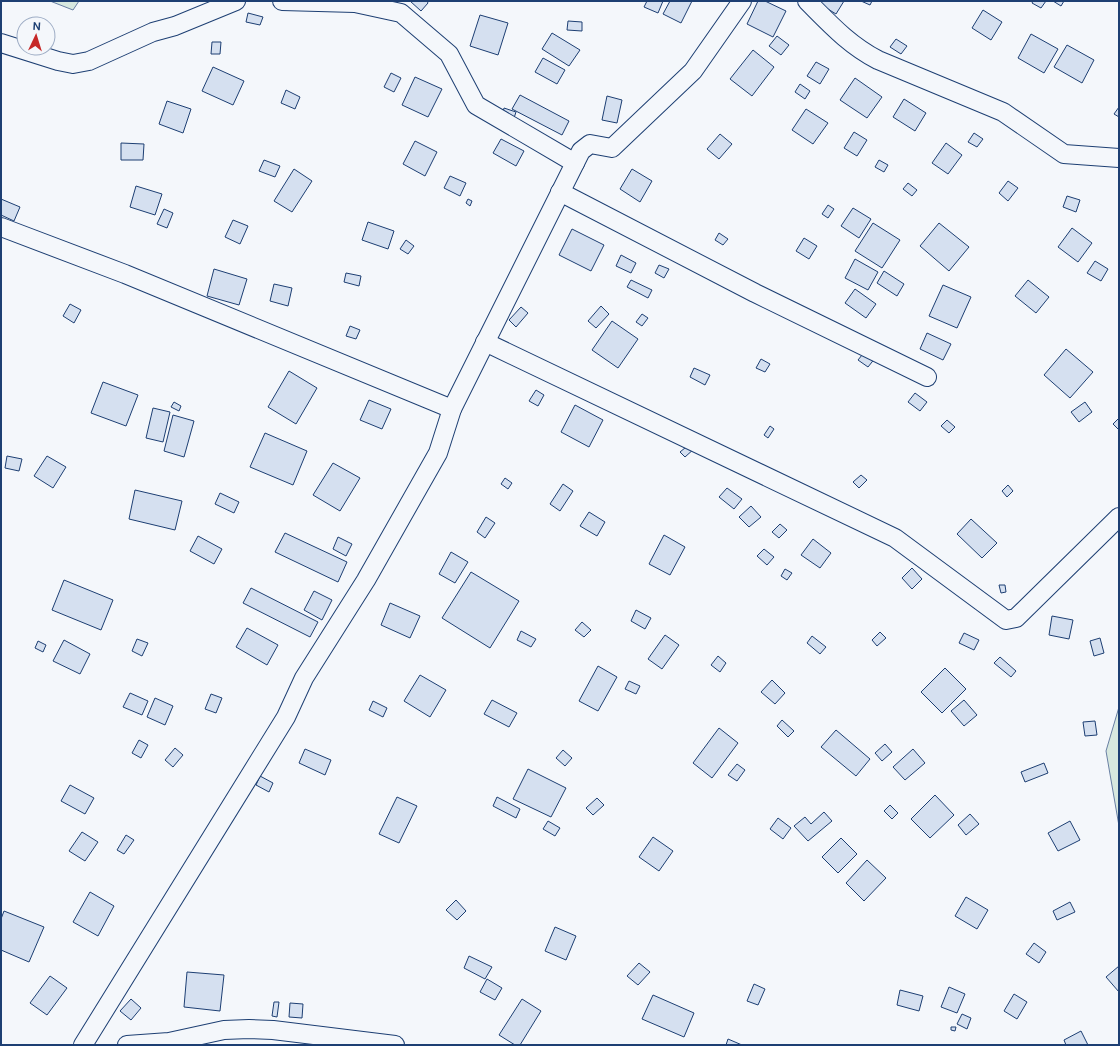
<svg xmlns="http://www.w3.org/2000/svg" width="1120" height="1046" viewBox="0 0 1120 1046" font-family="'DM Sans',sans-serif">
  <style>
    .green { fill: #d7e8df; stroke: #687fa3 }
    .building { fill: #d5e0f0; stroke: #1d3f73 }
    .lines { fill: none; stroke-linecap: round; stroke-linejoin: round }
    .minor-casing { stroke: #1d3f73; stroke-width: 20 }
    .minor { stroke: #f4f7fb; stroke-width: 18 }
  </style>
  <rect width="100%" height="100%" fill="#f4f7fb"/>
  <g class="green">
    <path d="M50 1H79L73 10Z"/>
    <path d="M1119 707V826L1106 751Z"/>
  </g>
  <g class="building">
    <path d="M410 1H427L428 3 421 11Z"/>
    <path d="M647 1H663L658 13 644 7Z"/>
    <path d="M670 1H692L681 23 663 14Z"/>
    <path d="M758 1H765L786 11 773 37 747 24Z"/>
    <path d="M815 1H844L836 14Z"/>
    <path d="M861 1H872L870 5Z"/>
    <path d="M1033 1H1046L1041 8 1032 3Z"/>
    <path d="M1053 1H1064L1061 6Z"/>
    <path d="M983 10 1002 22 991 40 972 28Z"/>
    <path d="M248 13 263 17 260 25 246 22Z"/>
    <path d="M480 15 508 23 498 55 470 46Z"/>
    <path d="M568 21 582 22V31L567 30Z"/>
    <path d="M552 33 580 50 569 66 542 49Z"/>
    <path d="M1031 34 1058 49 1044 73 1018 58Z"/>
    <path d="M777 36 789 45 781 55 769 46Z"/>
    <path d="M896 39 907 46 901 54 890 47Z"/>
    <path d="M212 42H221L220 54H211Z"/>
    <path d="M1067 45 1094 60 1082 83 1054 67Z"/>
    <path d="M753 50 774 67 752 96 730 79Z"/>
    <path d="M543 58 565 70 557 84 535 72Z"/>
    <path d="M816 62 829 69 820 84 807 76Z"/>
    <path d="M213 67 244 81 233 105 202 91Z"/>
    <path d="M391 73 401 78 394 92 384 87Z"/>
    <path d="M415 77 442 89 428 117 402 105Z"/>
    <path d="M855 78 882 97 867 118 840 100Z"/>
    <path d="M800 84 810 91 805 99 795 92Z"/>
    <path d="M286 90 300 97 295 109 281 103Z"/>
    <path d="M520 95 569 121 562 135 512 109Z"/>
    <path d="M607 96 622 100 617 123 602 120Z"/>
    <path d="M904 99 926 113 915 131 893 117Z"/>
    <path d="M167 101 191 109 183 133 159 124Z"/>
    <path d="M1119 107V117L1114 114Z"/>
    <path d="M504 108 516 112 513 121 502 117Z"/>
    <path d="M806 109 828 123 813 144 792 130Z"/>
    <path d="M854 132 867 140 857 156 844 148Z"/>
    <path d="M974 133 983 139 977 147 968 142Z"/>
    <path d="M720 134 732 144 719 159 707 149Z"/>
    <path d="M501 139 524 151 516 166 493 153Z"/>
    <path d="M415 141 437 152 425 176 403 164Z"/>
    <path d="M121 143 144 144 143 160H121Z"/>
    <path d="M946 143 962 155 948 174 932 163Z"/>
    <path d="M264 160 280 166 275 177 259 171Z"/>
    <path d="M879 160 888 165 884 172 875 167Z"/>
    <path d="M294 169 312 181 292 212 274 201Z"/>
    <path d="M632 169 652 181 640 202 620 189Z"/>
    <path d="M450 176 466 183 460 196 444 188Z"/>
    <path d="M1008 181 1018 188 1008 201 999 193Z"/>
    <path d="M908 183 917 190 912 196 903 189Z"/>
    <path d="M136 186 162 194 155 215 130 207Z"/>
    <path d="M1067 196 1080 200 1076 212 1063 207Z"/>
    <path d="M1 199 20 207 14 221 1 215Z"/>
    <path d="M468 199 472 201 470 206 466 203Z"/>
    <path d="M828 205 834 209 828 218 822 214Z"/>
    <path d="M853 208 871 219 859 238 841 226Z"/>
    <path d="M164 209 173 213 167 228 157 224Z"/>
    <path d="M233 220 248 226 240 244 225 237Z"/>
    <path d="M368 222 394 231 388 249 362 240Z"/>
    <path d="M873 223 900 240 882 268 855 251Z"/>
    <path d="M939 223 969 247 949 271 920 246Z"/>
    <path d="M1072 228 1092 243 1078 262 1058 247Z"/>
    <path d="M572 229 604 245 591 271 559 255Z"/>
    <path d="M719 233 728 239 723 245 715 240Z"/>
    <path d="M804 238 817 246 809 259 796 251Z"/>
    <path d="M406 240 414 246 408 254 400 249Z"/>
    <path d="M621 255 636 263 631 273 616 266Z"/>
    <path d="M855 259 878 272 868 290 845 278Z"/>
    <path d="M1095 261 1108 269 1101 281 1087 273Z"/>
    <path d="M659 265 669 269 664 278 655 273Z"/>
    <path d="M214 269 247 279 239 305 207 296Z"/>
    <path d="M884 271 904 284 897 296 877 283Z"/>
    <path d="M346 273 361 276 359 286 344 282Z"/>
    <path d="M631 280 652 290 648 298 627 287Z"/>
    <path d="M1028 280 1049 297 1036 313 1015 296Z"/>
    <path d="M274 284 292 288 288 306 270 301Z"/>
    <path d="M943 285 971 297 957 328 929 316Z"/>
    <path d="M855 289 876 304 866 318 845 303Z"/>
    <path d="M70 304 81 310 74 323 63 316Z"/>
    <path d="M601 306 609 314 596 328 588 321Z"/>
    <path d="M521 307 528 313 516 327 509 320Z"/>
    <path d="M642 314 648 318 642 326 636 322Z"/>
    <path d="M612 321 638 339 618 368 592 350Z"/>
    <path d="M350 326 360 330 356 339 346 336Z"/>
    <path d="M927 333 951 344 943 360 920 349Z"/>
    <path d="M1066 349 1093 372 1070 398 1044 375Z"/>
    <path d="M866 350 876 357 868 367 858 360Z"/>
    <path d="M761 359 770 364 765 372 756 368Z"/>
    <path d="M694 368 710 375 705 385 690 377Z"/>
    <path d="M289 371 317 388 296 424 268 407Z"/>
    <path d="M103 382 138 395 126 426 91 413Z"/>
    <path d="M536 390 544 395 538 406 529 401Z"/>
    <path d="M915 393 927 402 920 411 908 402Z"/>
    <path d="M369 400 391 409 382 429 360 420Z"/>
    <path d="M174 402 181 406 179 411 171 407Z"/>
    <path d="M1085 402 1092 412 1079 422 1071 412Z"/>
    <path d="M575 405 603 420 589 447 561 432Z"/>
    <path d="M153 408 170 412 163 442 146 438Z"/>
    <path d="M173 415 194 421 184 457 164 451Z"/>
    <path d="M1119 418V430L1113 424Z"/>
    <path d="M947 420 955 427 949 433 941 426Z"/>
    <path d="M770 426 774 429 768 438 764 435Z"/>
    <path d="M265 433 307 451 293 485 250 467Z"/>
    <path d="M691 443 695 448 685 457 680 452Z"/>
    <path d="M7 456 22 459 19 471 5 468Z"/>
    <path d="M47 456 66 467 53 488 34 476Z"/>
    <path d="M333 463 360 478 340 511 313 495Z"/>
    <path d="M861 475 867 480 859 488 853 482Z"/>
    <path d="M505 478 512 483 508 489 501 484Z"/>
    <path d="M563 484 573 491 560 511 550 504Z"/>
    <path d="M1008 485 1013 491 1007 497 1002 491Z"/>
    <path d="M727 488 742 499 734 509 719 497Z"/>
    <path d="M135 490 182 501 175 530 129 519Z"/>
    <path d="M220 493 239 502 234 513 215 504Z"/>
    <path d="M751 506 761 517 749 527 739 517Z"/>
    <path d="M589 512 605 522 597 536 580 526Z"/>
    <path d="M486 517 495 523 485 538 477 532Z"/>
    <path d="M971 519 997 543 982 558 957 534Z"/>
    <path d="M780 524 787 530 779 538 772 532Z"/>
    <path d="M285 533 347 562 338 582 275 552Z"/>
    <path d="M664 535 685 547 670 575 649 564Z"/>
    <path d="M198 536 222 549 214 564 190 551Z"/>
    <path d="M338 537 352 544 346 556 333 549Z"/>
    <path d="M813 539 831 553 820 568 801 555Z"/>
    <path d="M764 549 774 557 767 565 757 556Z"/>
    <path d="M451 552 468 562 455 583 439 574Z"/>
    <path d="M912 568 922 579 912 589 902 578Z"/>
    <path d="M785 569 792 573 787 580 781 576Z"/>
    <path d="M471 572 519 601 490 648 442 618Z"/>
    <path d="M64 580 113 600 101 630 52 610Z"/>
    <path d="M999 585H1005L1006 592 1001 593Z"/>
    <path d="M251 588 318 622 310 637 243 603Z"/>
    <path d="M314 591 332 600 322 620 304 610Z"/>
    <path d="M390 603 420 616 410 638 381 625Z"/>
    <path d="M636 610 651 618 645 629 631 621Z"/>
    <path d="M1052 616 1073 620 1069 639 1049 635Z"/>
    <path d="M582 622 591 630 584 637 575 630Z"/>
    <path d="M247 628 278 645 267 665 236 647Z"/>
    <path d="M521 631 536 639 531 647 517 640Z"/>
    <path d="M880 632 886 638 877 646 872 640Z"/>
    <path d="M964 633 979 640 974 650 959 643Z"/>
    <path d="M665 635 679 645 662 669 648 659Z"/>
    <path d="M812 636 826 647 820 654 807 643Z"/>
    <path d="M1100 638 1104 653 1094 656 1090 641Z"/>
    <path d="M137 639 148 643 142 656 132 651Z"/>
    <path d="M64 640 90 654 80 674 53 661Z"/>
    <path d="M38 641 46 645 43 652 35 648Z"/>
    <path d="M718 656 726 663 720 672 711 665Z"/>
    <path d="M1000 657 1016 671 1011 677 994 663Z"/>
    <path d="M598 666 617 677 598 711 579 701Z"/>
    <path d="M945 668 966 689 942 713 921 692Z"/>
    <path d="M420 675 446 690 430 717 404 701Z"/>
    <path d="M772 680 785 693 775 704 761 692Z"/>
    <path d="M629 681 640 686 636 694 625 689Z"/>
    <path d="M130 693 148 701 142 715 123 707Z"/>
    <path d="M211 694 222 698 216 713 205 709Z"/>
    <path d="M155 698 173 706 165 725 147 717Z"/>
    <path d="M492 700 517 713 509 727 484 714Z"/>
    <path d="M964 700 977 715 964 726 951 711Z"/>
    <path d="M373 701 387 708 383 717 369 710Z"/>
    <path d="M782 720 794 731 788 737 777 726Z"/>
    <path d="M1095 721 1097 735 1085 736 1083 722Z"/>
    <path d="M719 728 738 743 712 778 693 763Z"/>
    <path d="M836 730 870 759 856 776 821 747Z"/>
    <path d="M139 740 148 745 141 758 132 753Z"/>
    <path d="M885 744 892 752 882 761 875 753Z"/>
    <path d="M175 748 183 755 173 767 165 760Z"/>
    <path d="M305 749 331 760 325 775 299 763Z"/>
    <path d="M913 749 925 763 905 780 893 767Z"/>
    <path d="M563 750 572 758 565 766 556 758Z"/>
    <path d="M1044 763 1048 773 1025 782 1021 772Z"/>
    <path d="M737 764 745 770 737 781 728 775Z"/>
    <path d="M528 769 566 788 551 817 513 799Z"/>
    <path d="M260 776 273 783 269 792 256 785Z"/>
    <path d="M70 785 94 798 85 814 61 801Z"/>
    <path d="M935 795 954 815 930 838 911 819Z"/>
    <path d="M397 797 417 806 399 843 379 834Z"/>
    <path d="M497 797 520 809 516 818 493 806Z"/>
    <path d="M597 798 604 805 593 815 586 808Z"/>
    <path d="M890 805 898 813 892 819 884 811Z"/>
    <path d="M824 812 832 821 808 841 794 826 805 817 811 824Z"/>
    <path d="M970 814 979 824 966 835 958 825Z"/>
    <path d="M778 818 791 828 783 839 770 829Z"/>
    <path d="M548 821 560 828 555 836 543 829Z"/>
    <path d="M1070 821 1080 840 1058 851 1048 833Z"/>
    <path d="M82 832 98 842 85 861 69 851Z"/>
    <path d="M126 835 134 840 124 854 117 850Z"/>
    <path d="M653 837 673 851 659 871 639 857Z"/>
    <path d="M841 838 857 854 838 873 822 857Z"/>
    <path d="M867 860 886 878 864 901 846 883Z"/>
    <path d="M90 892 114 906 98 936 73 922Z"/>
    <path d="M966 897 988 910 977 929 955 916Z"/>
    <path d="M456 900 466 911 457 920 446 910Z"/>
    <path d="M1070 902 1075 912 1057 920 1053 911Z"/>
    <path d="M4 911 44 927 29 962 1 950V919Z"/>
    <path d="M555 927 576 936 566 960 545 951Z"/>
    <path d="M1034 943 1046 952 1039 963 1026 954Z"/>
    <path d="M469 956 492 967 485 979 464 968Z"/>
    <path d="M639 963 650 972 638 985 627 976Z"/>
    <path d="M1119 966V992L1106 977Z"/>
    <path d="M187 972 224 975 220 1011 184 1007Z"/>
    <path d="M50 976 67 988 47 1015 30 1003Z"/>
    <path d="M487 979 502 988 495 1000 480 992Z"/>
    <path d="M754 984 765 989 758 1005 747 1001Z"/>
    <path d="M949 987 965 994 957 1013 941 1007Z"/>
    <path d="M900 990 923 996 919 1011 897 1005Z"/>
    <path d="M1014 994 1027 1002 1017 1019 1004 1011Z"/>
    <path d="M653 995 694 1013 684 1037 642 1019Z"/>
    <path d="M131 999 141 1008 131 1020 120 1011Z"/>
    <path d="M522 999 541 1011 520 1045H515L499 1035Z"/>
    <path d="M274 1002H279L277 1017 272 1016Z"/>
    <path d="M290 1003 303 1004 302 1018 289 1017Z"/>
    <path d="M962 1014 971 1018 967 1029 957 1024Z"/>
    <path d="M951 1027H956L955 1031 951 1030Z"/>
    <path d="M1081 1031 1088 1045H1066L1064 1040Z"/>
    <path d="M728 1039 742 1045H726Z"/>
  </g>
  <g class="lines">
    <g class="minor-casing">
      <g id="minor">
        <path d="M282 1 355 3 401 13 449 54 476 105 575 163"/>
        <path d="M807 1C830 24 849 45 878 60L1003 112 1064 154 1119 158"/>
        <path d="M1 43 58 61 73 64 89 61 153 32 175 26 236 1"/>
        <path d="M560 192 755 293 927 377"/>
        <path d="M1 227 125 274 452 409"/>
        <path d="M485 342 895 538 1006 620 1016 618 1119 517"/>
        <path d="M83 1045 286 717 304 678 366 580 438 453 452 409 581 151 590 144 612 148 693 71 742 1"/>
        <path d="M127 1045 169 1042 224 1030 249 1029 273 1030 395 1045"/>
      </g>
    </g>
    <use href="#minor" class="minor"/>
  </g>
  <rect width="1120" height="1046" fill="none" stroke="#1d3f73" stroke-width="4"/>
  <g transform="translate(36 36) rotate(4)"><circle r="19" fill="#f4f7fb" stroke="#9eadc5"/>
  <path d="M0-3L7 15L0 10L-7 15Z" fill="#c62828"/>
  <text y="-6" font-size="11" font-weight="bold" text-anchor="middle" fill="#1d3f73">N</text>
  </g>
</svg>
